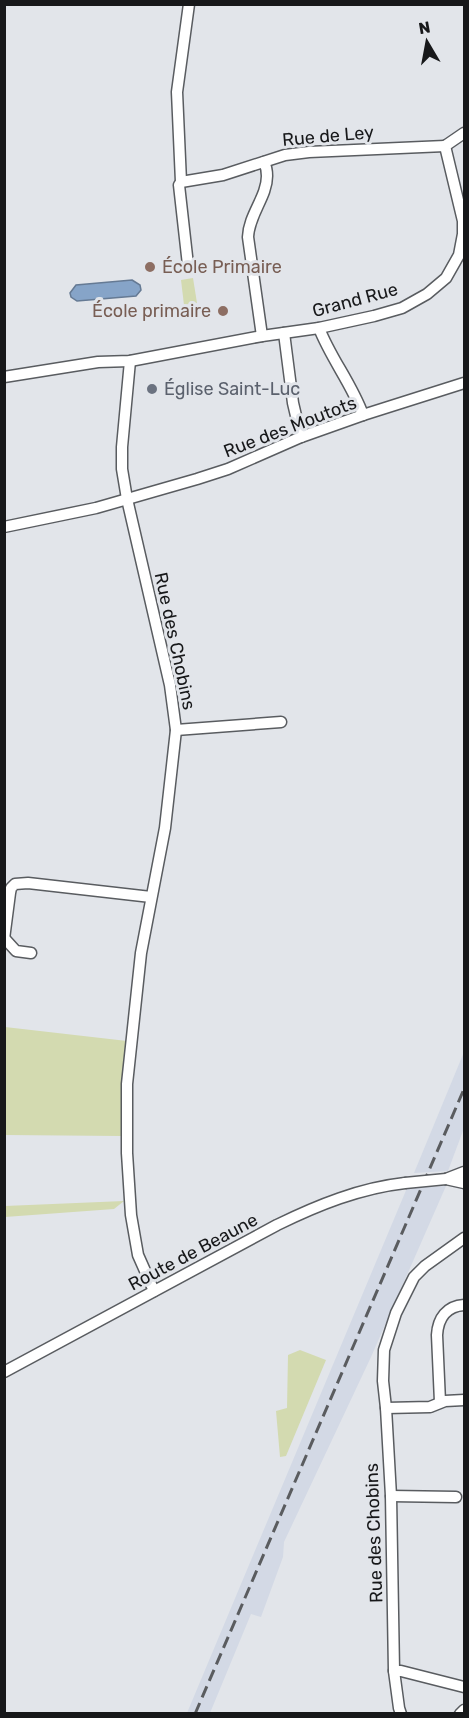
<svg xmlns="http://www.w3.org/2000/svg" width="469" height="1718" viewBox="0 0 469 1718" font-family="Rubik,sans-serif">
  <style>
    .built { fill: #d3d9e5 }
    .green { fill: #d3dab0 }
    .water { fill: #86a4c8; stroke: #657a94; stroke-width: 1.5 }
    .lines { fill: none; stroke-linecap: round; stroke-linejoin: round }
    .minor-casing { stroke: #595c60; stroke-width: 13 }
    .minor { stroke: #fff; stroke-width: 10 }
    .rail { stroke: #5a5c5f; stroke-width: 3; stroke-dasharray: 12 6; stroke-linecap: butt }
    .minor-bridge-casing { stroke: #595c60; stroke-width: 13; stroke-linecap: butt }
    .minor-bridge { stroke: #fff; stroke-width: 10 }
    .education-dot { fill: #8d6e63; stroke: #e2e5ea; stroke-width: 2 }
    .worship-dot { fill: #6b7280; stroke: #e2e5ea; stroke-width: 2 }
    .labels { text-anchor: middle; stroke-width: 6; stroke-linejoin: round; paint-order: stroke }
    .street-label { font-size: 18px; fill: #17181a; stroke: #e2e5ea }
    .education-label { font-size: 18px; fill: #785e54; stroke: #e2e5ea; text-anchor: start }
    .worship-label { font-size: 18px; fill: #5b616d; stroke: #e2e5ea; text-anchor: start }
  </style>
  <rect width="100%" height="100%" fill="#e2e5ea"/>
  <g class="built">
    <path d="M464 1052V1128L448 1171 414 1173Z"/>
    <path d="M446 1186 371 1357 284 1542 283 1557 261 1617 251 1614 210 1713H187L407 1188Z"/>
  </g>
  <g class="green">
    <path d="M193 278 197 303 184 305 181 280Z"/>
    <path d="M5 1027 127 1041 122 1102 121 1136 5 1135Z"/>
    <path d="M124 1201 114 1209 5 1217V1206Z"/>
    <path d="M300 1350 326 1360 286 1456 280 1457 276 1411 287 1408 288 1355Z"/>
  </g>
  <path class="water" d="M132 280 140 285 141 290 136 296 77 301 71 297 70 293 76 285Z"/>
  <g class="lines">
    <g class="minor-casing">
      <g id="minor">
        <path d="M445 146 464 133"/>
        <path d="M181 182 223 175 285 155 309 152 445 146"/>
        <path d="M188 265 179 185 181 182 177 92 189 4"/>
        <path d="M319 328C331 359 352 384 363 415"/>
        <path d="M284 333 293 403 301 437"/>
        <path d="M262 336 248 237C249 214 267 197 267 176 267 171 266 166 264 162"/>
        <path d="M130 361 122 447V469L127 499 170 685 176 730 165 828 141 953 127 1084V1153L131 1215 138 1255 154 1291"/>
        <path d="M4 377 98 362 130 361 262 336 319 328 374 316 402 308 427 294 446 278 459 255 463 234V221L445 146"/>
        <path d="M4 527 96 508 197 479 228 469 301 437 363 415 464 383"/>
        <path d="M176 730 281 722"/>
        <path d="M4 939 10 893 11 888 15 884 28 883 151 897"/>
        <path d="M6 940 16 951 31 953"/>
        <path d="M446 1179 464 1172"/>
        <path d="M446 1179 464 1183"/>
        <path d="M4 1372 277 1225C318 1205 360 1188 405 1183"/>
        <path d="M440 1402 437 1335C438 1318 447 1306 464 1305"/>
        <path d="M386 1408 430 1407 445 1401 464 1400"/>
        <path d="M391 1496 456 1497"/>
        <path d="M394 1671H401L464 1687"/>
        <path d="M401 1714 399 1708 394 1671 391 1496 386 1408 383 1381 384 1350 396 1313 414 1277 425 1266 464 1238"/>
        <path d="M460 1714 464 1710"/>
      </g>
    </g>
    <use href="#minor" class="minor"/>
    <path class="rail" d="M195 1714 464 1089"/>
    <g class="minor-bridge-casing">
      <path id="minor-bridge" d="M405 1183 446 1179"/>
    </g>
    <use href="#minor-bridge" class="minor-bridge"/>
  </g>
  <g class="education-dot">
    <circle cx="150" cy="267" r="6"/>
    <circle cx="223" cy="311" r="6"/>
  </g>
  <circle class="worship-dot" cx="152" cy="389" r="6"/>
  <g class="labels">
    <g class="street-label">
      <text transform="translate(328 136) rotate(-5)" y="6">Rue de Ley</text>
      <text transform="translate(355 300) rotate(-15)" y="6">Grand Rue</text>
      <text transform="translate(290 427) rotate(-21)" y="6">Rue des Moutots</text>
      <text transform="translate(175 641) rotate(78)" y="6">Rue des Chobins</text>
      <text transform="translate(193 1252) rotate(-28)" y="6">Route de Beaune</text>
      <text transform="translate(374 1533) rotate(-92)" y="6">Rue des Chobins</text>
    </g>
    <g class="education-label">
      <text x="162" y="273">École Primaire</text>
      <text x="211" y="317" text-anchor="end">École primaire</text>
    </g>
    <g class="worship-label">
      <text x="164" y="395">Église Saint-Luc</text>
    </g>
  </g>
  <rect width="469" height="1718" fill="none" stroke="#17181a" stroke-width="12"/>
  <g transform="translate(427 42) rotate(350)" stroke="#e2e5ea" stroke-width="4.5" paint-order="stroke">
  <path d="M0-4.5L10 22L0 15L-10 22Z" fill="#17181a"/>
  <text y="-9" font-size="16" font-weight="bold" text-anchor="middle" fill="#17181a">N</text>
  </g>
</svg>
